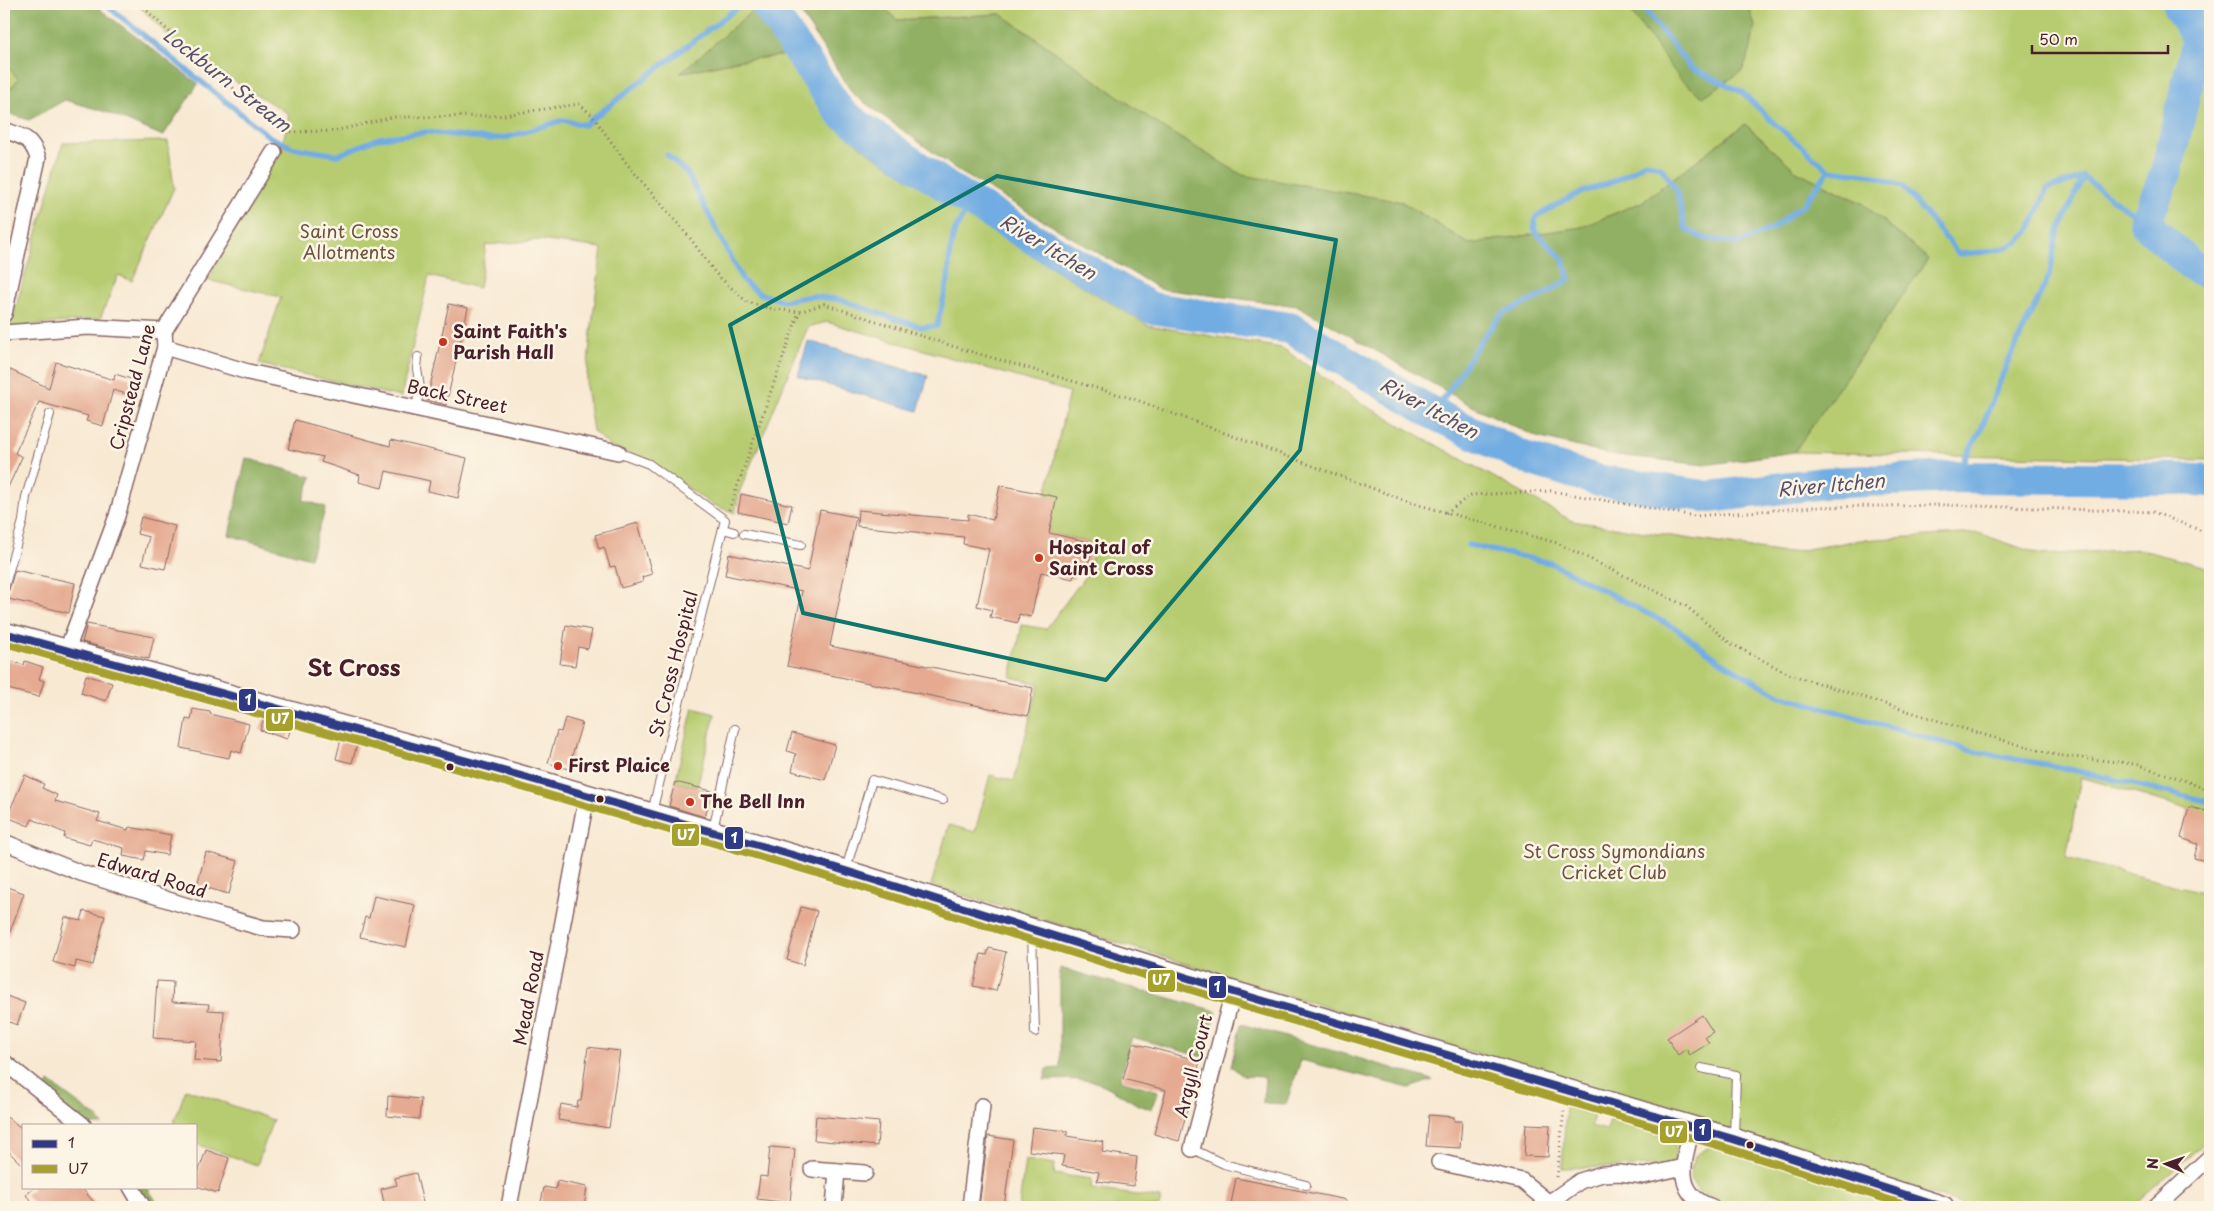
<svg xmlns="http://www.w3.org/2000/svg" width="2214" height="1211" viewBox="0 0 2214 1211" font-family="'Playpen Sans',sans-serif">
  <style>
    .green { fill: #b7cc71; stroke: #80764e }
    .forest { fill: #91b063; stroke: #6e6847 }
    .water { fill: #71ace2; stroke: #5e6686 }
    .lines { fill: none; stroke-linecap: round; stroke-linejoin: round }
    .stream { stroke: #71ace2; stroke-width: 5.5 }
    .river { stroke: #71ace2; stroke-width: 32 }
    .building { fill: #e5aa91 }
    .service-casing { stroke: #876666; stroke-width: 10 }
    .minor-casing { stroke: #876666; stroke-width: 18 }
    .secondary-casing { stroke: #876666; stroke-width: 24 }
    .path { stroke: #876666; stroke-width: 3; stroke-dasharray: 1 4; stroke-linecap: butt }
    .service { stroke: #fff; stroke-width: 8 }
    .minor { stroke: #fff; stroke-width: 15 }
    .secondary { stroke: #fff; stroke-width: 21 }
    .bus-1-casing { stroke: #fcf5e5; stroke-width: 11 }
    .bus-2-casing { stroke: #fcf5e5; stroke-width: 11 }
    .bus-1 { stroke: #2e3a86; stroke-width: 8 }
    .bus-2 { stroke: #a6a02d; stroke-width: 8 }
    .marked { fill: none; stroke: #0f766e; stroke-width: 4; stroke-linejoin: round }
    .poi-dot { fill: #c8321e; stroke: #fcf5e5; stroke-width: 2 }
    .bus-dot { fill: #4a1f2b; stroke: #fcf5e5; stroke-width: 2 }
    .labels { text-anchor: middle; stroke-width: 5; stroke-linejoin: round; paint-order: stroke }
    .park-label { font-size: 18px; fill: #6b5340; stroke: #fcf5e5 }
    .poi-label { font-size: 18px; font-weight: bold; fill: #4a1f2b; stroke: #fcf5e5; text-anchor: start }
    .street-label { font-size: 18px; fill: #4a1f2b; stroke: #fcf5e5 }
    .water-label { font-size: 19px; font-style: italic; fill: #58506b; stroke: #fcf5e5 }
    .district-label { font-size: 22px; font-weight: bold; fill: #4a1f2b; stroke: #fcf5e5 }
    .line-badge { stroke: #fcf5e5; stroke-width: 2 }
    .badge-label { font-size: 14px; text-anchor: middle; font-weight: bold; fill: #fff }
  </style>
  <rect width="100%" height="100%" fill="#fcf5e5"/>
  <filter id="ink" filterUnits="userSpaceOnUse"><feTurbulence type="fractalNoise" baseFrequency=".02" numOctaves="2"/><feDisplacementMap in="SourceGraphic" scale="10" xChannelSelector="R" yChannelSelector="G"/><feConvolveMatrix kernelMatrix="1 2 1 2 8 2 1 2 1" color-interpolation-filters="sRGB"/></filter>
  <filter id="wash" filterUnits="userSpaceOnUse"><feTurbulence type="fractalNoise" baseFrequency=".0096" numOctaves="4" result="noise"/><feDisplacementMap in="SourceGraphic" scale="20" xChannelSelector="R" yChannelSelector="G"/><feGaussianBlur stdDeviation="1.12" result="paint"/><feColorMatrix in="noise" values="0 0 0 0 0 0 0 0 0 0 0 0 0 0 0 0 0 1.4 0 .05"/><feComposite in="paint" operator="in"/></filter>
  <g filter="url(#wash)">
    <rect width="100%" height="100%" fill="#f8e9d3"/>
    <g class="green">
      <path d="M137 4H754L758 6 681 73 735 61 787 55 825 115 861 147 943 202 1147 325 1282 348 1361 403 1572 521 1784 553 1860 540 1978 533 2041 555 2138 549 2210 568V816L2081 777 2066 858 2210 894V1138L2132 1207H1974L931 885 949 825 975 832 990 775 1014 781 1039 684 1011 677 1022 625 1046 629 1089 571 1095 541 1093 543 1049 533 1046 495 1069 392 827 322 808 327 739 493 735 513 711 504 652 463 611 447 593 431 586 386 591 332 602 248 540 240 486 245 479 288 429 276 401 397 259 364 281 297 207 280 282 147 289 114 180 48Z"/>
      <path d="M880 4H2210V460L1794 452 1928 259 1862 203 1796 171 1745 124 1642 202 1582 227 1469 244 1402 202 1242 176 1165 129 1001 14 896 20Z"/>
      <path d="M4 62 18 79 4 97Z"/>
      <path d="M168 141 174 188 132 281 118 275 100 319 10 327 63 143Z"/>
      <path d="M693 708 715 714 697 787 675 782Z"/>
      <path d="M186 1089 273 1120 257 1165 196 1144V1125H173Z"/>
      <path d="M1566 1107 1594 1115 1591 1126 1607 1130 1610 1120 1668 1138C1677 1145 1677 1151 1675 1162L1665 1166 1562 1168Z"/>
      <path d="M1714 1144 1913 1207H1738L1707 1196 1697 1190 1692 1181 1690 1169 1695 1156Z"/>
      <path d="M1025 1160 1055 1164 1054 1174 1092 1179 1091 1189 1161 1198 1159 1207H1019Z"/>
    </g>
    <g class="forest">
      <path d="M4 4H93L198 84 163 136 106 112 65 100 29 120 4 112V97L18 79 4 62Z"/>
      <path d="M795 4H880L897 20 1001 14 1165 129 1242 175 1402 202 1469 244 1582 227 1642 202 1745 124 1796 171 1862 203 1928 259 1794 452 1705 465 1608 454 1537 437 1470 405 1298 306 1160 289 960 172 853 94Z"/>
      <path d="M1625 4H1748L1755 26 1750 52 1742 71 1703 97 1680 79Z"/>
      <path d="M758 6 787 55 735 61 680 73Z"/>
      <path d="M246 458 312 477 303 500 326 507 310 558 229 535Z"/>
      <path d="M1060 968 1217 1011 1203 1057 1132 1037 1120 1080 1158 1091 1151 1109C1131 1105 1115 1087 1095 1082 1080 1078 1060 1080 1044 1080L1047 1069 1060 1068Z"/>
      <path d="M1241 1024 1433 1080 1409 1088 1301 1060 1286 1104 1263 1103 1265 1077 1243 1076 1231 1066Z"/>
      <path d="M49 1082 98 1118 103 1125H64L40 1103Z"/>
      <path d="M120 1187H147L160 1207H132Z"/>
    </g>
    <path class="water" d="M808 341 928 376 918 411 798 376Z"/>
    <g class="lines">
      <g class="stream">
        <path d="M105 4 270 137 294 148 338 155 379 138 427 132 490 139 509 137 563 120 584 125 742 4"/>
        <path d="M1641 4 1690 67 1742 92 1775 124 1829 170 1873 175 1903 187 1959 254C1981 252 2010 253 2026 235 2034 225 2041 202 2047 189L2083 177 2145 223"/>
        <path d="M2179 8 2210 11"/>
        <path d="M667 155 687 173 743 281 759 293 783 301 812 296 842 300 883 315 922 327 937 326 948 280 950 251 955 230 972 201"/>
        <path d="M1434 414 1482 339 1502 314 1544 295 1569 279 1563 259 1534 230 1536 217C1550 209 1565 199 1580 193 1609 182 1620 182 1645 162L1661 167 1677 191 1685 228 1703 238 1739 243 1773 228 1804 204 1829 170"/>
        <path d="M1954 477 1980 432 2006 366 2050 274 2056 237 2083 177"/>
        <path d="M1468 545 1551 563 1677 629 1720 661 1779 695 1975 752 2060 767 2210 802"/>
      </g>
      <g class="river">
        <path d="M766 4 841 113 951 190 1151 308 1290 328 1434 414 1528 459 1597 480 1710 497 1824 483 1954 477 2183 479 2210 481"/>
        <path d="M2179 4V8L2198 39 2166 173 2145 223 2190 264 2210 275"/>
      </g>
    </g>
    <g id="blocks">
      <g class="building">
        <path d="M449 304 468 308 446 405 427 400Z"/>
        <path d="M56 362 114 380 115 374 134 380 130 395 113 390 103 426 86 421 88 416 39 402 15 453 22 457 4 496V367L49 388Z"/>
        <path d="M295 420 390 446 391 440 467 458 458 498 428 491 430 481 386 471 382 488 359 482 360 475 321 462 323 457 288 449Z"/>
        <path d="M1000 485 1057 497 1049 533 1093 543 1087 570 1076 567 1073 579 1041 572 1031 617 1019 614 1018 623 990 617 992 610 977 606 989 549 963 544 964 537 857 526 858 510 968 520V514L993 520Z"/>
        <path d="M741 494 792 505 788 523 738 512Z"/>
        <path d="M820 510 856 517 830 646 1033 688 1028 716 787 666 802 591 725 575 729 554 808 571Z"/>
        <path d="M141 517 175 526 165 569 142 564 149 537 137 534Z"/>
        <path d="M638 523 652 574 642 577 643 582 621 588 615 566 610 567 604 547 599 549 595 535Z"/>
        <path d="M15 570 75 583 69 613 4 598V594L9 590Z"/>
        <path d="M87 624 154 637 149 659 82 642Z"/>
        <path d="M566 625 592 630 588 649 578 647 575 666 560 664Z"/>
        <path d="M4 659 24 665 25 661 43 667 39 679 44 681 39 697 4 688Z"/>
        <path d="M86 675 112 683 106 701 81 693Z"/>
        <path d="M193 709 210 712V714L249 724 241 753 231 750 229 758 181 748 186 719 191 720Z"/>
        <path d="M264 718 292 726 287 739 260 730Z"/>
        <path d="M565 718 582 723 568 769 548 763 557 731 561 732Z"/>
        <path d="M792 733 835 745 825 780 792 771 796 754 787 751Z"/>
        <path d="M341 739 357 744 352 763 336 759Z"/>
        <path d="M25 775 44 784 42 788 57 795 55 801 100 814 97 821 128 830 129 827 171 835 167 855 146 851 144 860 123 856 124 848 92 839 90 845 64 838 65 833 32 819 29 826 7 817Z"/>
        <path d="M675 782 712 791 705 817 669 806Z"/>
        <path d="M2189 807 2210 812V862L2194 858 2198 844 2181 838Z"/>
        <path d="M206 852 238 861 229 894 197 885Z"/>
        <path d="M4 886 24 893 6 943 4 942Z"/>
        <path d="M374 896 415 905 406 947 360 937 365 917 369 918Z"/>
        <path d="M801 907 817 911 803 965 787 960Z"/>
        <path d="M84 911 105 916 93 965 76 961 75 968 53 962 65 917 81 921Z"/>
        <path d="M989 948 1006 952 996 991 973 986 981 954 987 955Z"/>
        <path d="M157 981 173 982 172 1002 209 1004 208 1010 224 1011 221 1062 194 1060 196 1041 153 1038Z"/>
        <path d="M4 995 25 1003 17 1025 4 1020Z"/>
        <path d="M1702 1015 1713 1032 1705 1037 1709 1043 1690 1055 1686 1049 1678 1055 1667 1038Z"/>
        <path d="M1133 1043 1200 1061 1179 1141 1154 1134 1166 1090 1123 1079Z"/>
        <path d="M588 1047 620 1051 609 1128 558 1120 561 1104 577 1107 578 1101H581Z"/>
        <path d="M388 1096 421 1099 419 1119 387 1116Z"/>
        <path d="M4 1115 24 1130V1167L4 1147Z"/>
        <path d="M1429 1115 1454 1117V1121H1462L1460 1148 1426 1146Z"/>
        <path d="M816 1116 879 1122 877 1146 814 1140Z"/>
        <path d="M1526 1124 1550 1125 1548 1157 1524 1156Z"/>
        <path d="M1032 1127 1067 1131V1136L1104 1142 1102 1152 1137 1157 1134 1186 1097 1181 1099 1172 1062 1166 1064 1155 1029 1151Z"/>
        <path d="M988 1136 1013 1140 1004 1207H979Z"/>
        <path d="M770 1147 795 1149 790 1203 757 1199 760 1176 767 1177Z"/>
        <path d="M206 1150 229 1158 218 1193 196 1186V1179Z"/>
        <path d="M416 1173 424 1207H385L381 1189 397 1185 395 1178Z"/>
        <path d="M1236 1178 1347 1200 1346 1207H1247L1231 1204Z"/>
        <path d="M557 1181 587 1187 584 1207H540L544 1187 556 1189Z"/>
        <path d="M35 1187H81L98 1207H36L26 1195Z"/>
      </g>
    </g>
  </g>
  <g filter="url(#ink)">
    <use href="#blocks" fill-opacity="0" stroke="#876666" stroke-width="1"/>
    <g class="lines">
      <g class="service-casing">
        <g id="service">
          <path d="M416 408 420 388 417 369 418 357"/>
          <path d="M618 452 649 464 725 520 652 812"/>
          <path d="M723 529 734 532"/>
          <path d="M744 534 801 545"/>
          <path d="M4 588 23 521 26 497 50 414"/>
          <path d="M713 830 735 729"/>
          <path d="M846 869 872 780 943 800"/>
          <path d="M1032 932 1035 1032"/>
          <path d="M1701 1068 1736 1075 1734 1137"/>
          <path d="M1192 1149 1224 1164 1306 1185"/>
        </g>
      </g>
      <g class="minor-casing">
        <g id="minor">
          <path d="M4 130C23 137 31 137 38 158L4 314"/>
          <path d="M4 333 88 327 164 331"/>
          <path d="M165 347 248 372 618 452"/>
          <path d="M67 650 117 516 165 347 164 331 274 152"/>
          <path d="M4 842 81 873 207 912 263 928 293 930"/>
          <path d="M4 1062 83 1125"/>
          <path d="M1692 1128C1684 1160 1672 1194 1712 1207"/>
          <path d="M1192 1149 1233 992"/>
          <path d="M1439 1162 1522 1181 1548 1202"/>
          <path d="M812 1169 865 1173"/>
          <path d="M131 1187 143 1207"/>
          <path d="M509 1207 587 795"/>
          <path d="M834 1207 837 1171"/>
          <path d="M970 1207 982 1106"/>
          <path d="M1543 1207 1580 1181 1602 1174 1620 1173 1644 1176 1683 1167"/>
          <path d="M2156 1207 2210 1157"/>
        </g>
      </g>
      <g class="secondary-casing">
        <path id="secondary" d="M4 633 521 776 823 864 1233 992 1733 1139 1943 1207"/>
      </g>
      <g class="path">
        <path d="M140 4 164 27 283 132 334 131 394 117 497 116 579 104 592 115 627 164 690 238 716 274 747 302 768 308 799 312 824 304 952 346 1134 399 1412 503 1557 543 1686 606 1730 643 1789 674 1981 734 2056 755 2135 764 2181 779 2210 791"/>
        <path d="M729 510 799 312"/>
        <path d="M1446 513 1471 495 1551 491 1695 516 1814 507 1948 505 2153 512 2210 534"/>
        <path d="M1557 1177 1564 1109"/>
      </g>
      <use href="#service" class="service"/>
      <use href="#minor" class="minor"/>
      <use href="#secondary" class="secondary"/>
      <g class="bus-1-casing">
        <path id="bus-1" d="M4 633 521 776 823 864 1233 992 1733 1139 1943 1207"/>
      </g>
      <g class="bus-2-casing">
        <path id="bus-2" d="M4 643 518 786 820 874 1230 1002 1730 1149 1911 1207"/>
      </g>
      <use href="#bus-1" class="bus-1"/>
      <use href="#bus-2" class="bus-2"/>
    </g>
  </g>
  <path class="marked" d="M997 176 1336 240 1300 450 1106 680 803 613 730 325Z"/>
  <g class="poi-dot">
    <circle cx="443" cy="342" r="5"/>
    <circle cx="1039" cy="558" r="5"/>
    <circle cx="558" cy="766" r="5"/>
    <circle cx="690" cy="802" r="5"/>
  </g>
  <g class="bus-dot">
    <circle cx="450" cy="767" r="4.5"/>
    <circle cx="600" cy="799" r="4.5"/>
    <circle cx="1750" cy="1145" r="4.5"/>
  </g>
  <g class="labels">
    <g class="park-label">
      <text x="349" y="238">Saint Cross<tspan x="349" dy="21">Allotments</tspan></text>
      <text x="1614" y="858">St Cross Symondians<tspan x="1614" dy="21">Cricket Club</tspan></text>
    </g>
    <g class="poi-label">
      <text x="453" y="338">Saint Faith's<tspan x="453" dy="21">Parish Hall</tspan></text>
      <text x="1049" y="554">Hospital of<tspan x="1049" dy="21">Saint Cross</tspan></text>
      <text x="568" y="772">First Plaice</text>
      <text x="700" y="808">The Bell Inn</text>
    </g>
    <g class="street-label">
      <text transform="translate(133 387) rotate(-75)" y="6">Cripstead Lane</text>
      <text transform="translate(457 397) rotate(12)" y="6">Back Street</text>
      <text transform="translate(674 664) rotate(-76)" y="6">St Cross Hospital</text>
      <text transform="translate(152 876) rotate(17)" y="6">Edward Road</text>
      <text transform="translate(529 998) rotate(-79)" y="6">Mead Road</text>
      <text transform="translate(1194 1066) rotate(-76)" y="6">Argyll Court</text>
    </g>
    <g class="water-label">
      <text transform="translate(227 80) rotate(38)" y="7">Lockburn Stream</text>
      <text transform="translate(1048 247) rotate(31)" y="7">River Itchen</text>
      <text transform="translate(1429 408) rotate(28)" y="7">River Itchen</text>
      <text transform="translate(1831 485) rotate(-5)" y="7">River Itchen</text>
    </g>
    <g class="district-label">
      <text x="354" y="676">St Cross</text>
    </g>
  </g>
  <g class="line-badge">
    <rect x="238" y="688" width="19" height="24" rx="5" fill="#2e3a86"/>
    <rect x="265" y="708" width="29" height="24" rx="5" fill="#a6a02d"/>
    <rect x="671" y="823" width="29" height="24" rx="5" fill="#a6a02d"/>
    <rect x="724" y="826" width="20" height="24" rx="5" fill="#2e3a86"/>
    <rect x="1147" y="969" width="29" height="24" rx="5" fill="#a6a02d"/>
    <rect x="1208" y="975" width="19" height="24" rx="5" fill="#2e3a86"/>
    <rect x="1693" y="1118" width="19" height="24" rx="5" fill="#2e3a86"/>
    <rect x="1659" y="1120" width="29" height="24" rx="5" fill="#a6a02d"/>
  </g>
  <g class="badge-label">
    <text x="248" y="705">1</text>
    <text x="280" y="724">U7</text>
    <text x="686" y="840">U7</text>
    <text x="734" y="843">1</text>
    <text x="1161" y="985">U7</text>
    <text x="1217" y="992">1</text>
    <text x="1702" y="1135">1</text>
    <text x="1674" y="1137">U7</text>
  </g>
  <rect width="2214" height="1211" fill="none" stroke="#fcf5e5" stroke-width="20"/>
  <rect x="22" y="1124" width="175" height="65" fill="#fcf5e5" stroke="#b59f9b"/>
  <rect x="32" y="1140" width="25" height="8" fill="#2e3a86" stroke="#b59f9b"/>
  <text x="68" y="1148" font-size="15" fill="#4a1f2b">1</text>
  <rect x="32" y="1165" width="25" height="8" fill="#a6a02d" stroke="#b59f9b"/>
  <text x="68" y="1174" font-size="15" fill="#4a1f2b">U7</text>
  <g transform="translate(2166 1164) rotate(272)" stroke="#fcf5e5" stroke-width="4" paint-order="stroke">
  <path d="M0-4L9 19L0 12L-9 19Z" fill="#4a1f2b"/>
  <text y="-8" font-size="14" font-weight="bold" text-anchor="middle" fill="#4a1f2b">N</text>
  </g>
  <path d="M2032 45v8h136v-8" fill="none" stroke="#4a1f2b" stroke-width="2.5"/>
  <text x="2039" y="45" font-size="15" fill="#4a1f2b" stroke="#fcf5e5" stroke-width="4" paint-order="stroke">50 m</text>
</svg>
